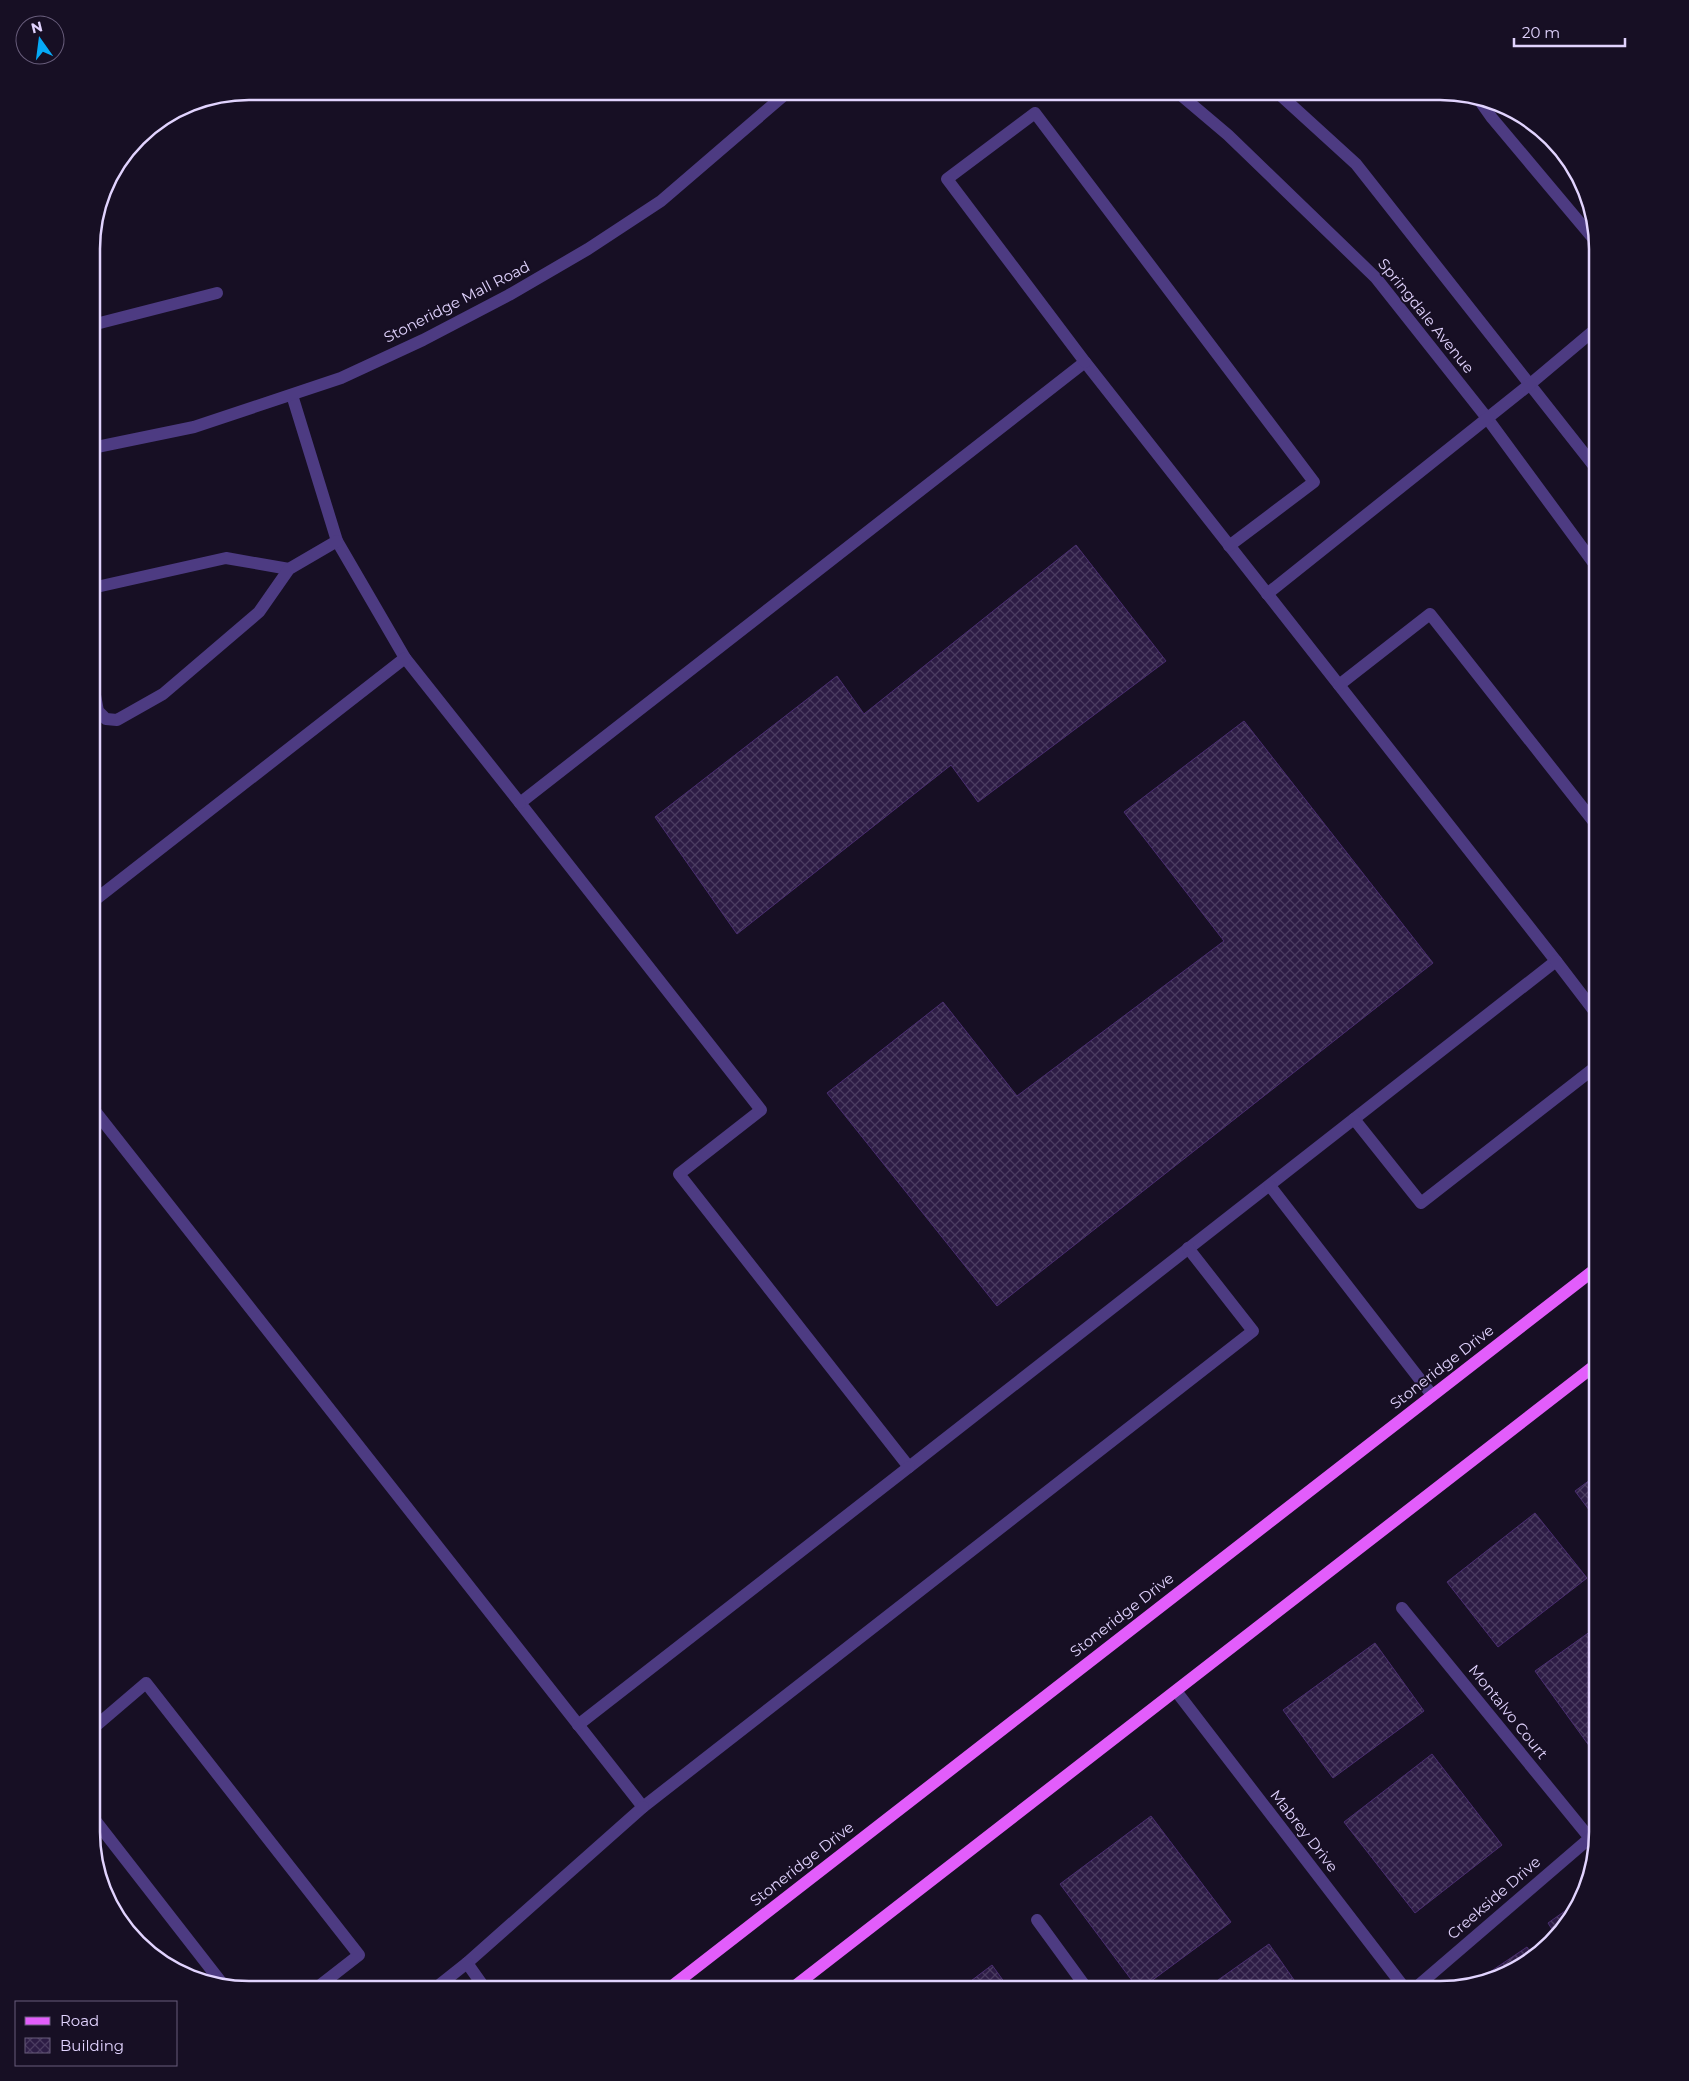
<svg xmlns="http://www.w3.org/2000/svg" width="1689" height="2081" viewBox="0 0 1689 2081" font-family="Montserrat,sans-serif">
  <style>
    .building { fill: url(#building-cross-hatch); stroke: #4a2e70 }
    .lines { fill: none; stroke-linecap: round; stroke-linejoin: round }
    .minor { stroke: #4d3b82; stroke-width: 12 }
    .major { stroke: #e25dfb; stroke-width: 12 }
    .labels { text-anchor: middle; stroke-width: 4; stroke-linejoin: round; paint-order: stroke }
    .street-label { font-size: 15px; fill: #e1d3fe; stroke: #170f24 }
    .rim { fill: none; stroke: #e1d3fe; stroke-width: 2.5 }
  </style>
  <defs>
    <pattern id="building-cross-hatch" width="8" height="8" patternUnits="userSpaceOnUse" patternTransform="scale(1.25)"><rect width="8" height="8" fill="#2d1c45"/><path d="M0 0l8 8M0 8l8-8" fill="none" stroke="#4b3c61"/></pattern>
  </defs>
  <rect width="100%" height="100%" fill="#170f24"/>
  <g class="building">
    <path d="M1076 545 1166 661 978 802 951 765 737 934 655 817 837 676 864 714Z"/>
    <path d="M1244 721 1433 963 997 1306 827 1093 943 1002 1017 1096 1224 941 1124 812Z"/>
    <path d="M1598 1474V1522L1575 1491Z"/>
    <path d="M1535 1513 1587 1578 1498 1647 1447 1582Z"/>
    <path d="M1598 1626V1758L1535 1671Z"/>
    <path d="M1375 1643 1424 1711 1333 1778 1283 1710Z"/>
    <path d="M1432 1754 1502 1845 1415 1913 1344 1822Z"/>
    <path d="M1151 1816 1231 1922 1139 1990 1060 1884Z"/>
    <path d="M1579 1901 1577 1911 1555 1934 1548 1923Z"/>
    <path d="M1269 1944 1301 1990H1204Z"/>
    <path d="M1527 1947 1534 1957 1528 1963 1491 1981 1472 1984Z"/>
    <path d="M992 1965 1010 1990H959Z"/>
  </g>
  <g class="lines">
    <g class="minor">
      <path d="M1176 91 1228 135 1376 278 1487 418 1598 569"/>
      <path d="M1277 92 1356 164 1598 471"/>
      <path d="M1480 101 1492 118 1597 243"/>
      <path d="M92 325 217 293"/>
      <path d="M1085 362 1556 961 909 1467 679 1174 761 1110 520 803Z"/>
      <path d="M1085 362 947 179 1035 113 1314 482 1229 546"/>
      <path d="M292 395 337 541 405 658 520 803"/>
      <path d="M92 448 194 427 341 378 423 340 509 295 588 249 661 201 789 91"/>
      <path d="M92 588 226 558 289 569"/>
      <path d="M1267 594 1529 385 1598 327"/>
      <path d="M92 679 98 711 106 719 117 720 163 694 259 612 289 569 337 541"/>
      <path d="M1339 685 1430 614 1598 827"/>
      <path d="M91 903 405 658"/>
      <path d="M1556 961 1598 1016"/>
      <path d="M91 1106 643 1807 1253 1331 1188 1248"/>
      <path d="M1354 1119 1421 1203 1598 1065"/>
      <path d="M1270 1186 1432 1395"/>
      <path d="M1402 1608 1589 1837"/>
      <path d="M1176 1691 1406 1990"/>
      <path d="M578 1725 909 1467"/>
      <path d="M91 1730 146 1683 359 1955 314 1990"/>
      <path d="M91 1815 221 1982"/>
      <path d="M1037 1920 1088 1990"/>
      <path d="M467 1963 643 1807"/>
      <path d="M433 1990 467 1963 486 1990"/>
      <path d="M1413 1990 1598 1831"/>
    </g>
    <g class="major">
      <path d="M667 1990 1598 1267"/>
      <path d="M790 1990 1598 1363"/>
    </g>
  </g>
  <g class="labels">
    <g class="street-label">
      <text transform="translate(457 302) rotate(-27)" y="5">Stoneridge Mall Road</text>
      <text transform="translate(1426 316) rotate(51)" y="5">Springdale Avenue</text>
      <text transform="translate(1442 1367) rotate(-38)" y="5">Stoneridge Drive</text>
      <text transform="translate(1122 1615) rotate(-38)" y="5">Stoneridge Drive</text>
      <text transform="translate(1508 1712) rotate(51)" y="5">Montalvo Court</text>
      <text transform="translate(1304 1831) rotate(52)" y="5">Mabrey Drive</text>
      <text transform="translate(802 1864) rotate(-38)" y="5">Stoneridge Drive</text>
      <text transform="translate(1494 1898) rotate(-41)" y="5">Creekside Drive</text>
    </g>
  </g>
  <path d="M0 0H1689V2081H0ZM249 100H1440A149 149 0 0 1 1589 249V1832A149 149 0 0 1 1440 1981H249A149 149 0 0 1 100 1832V249A149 149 0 0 1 249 100Z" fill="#170f24" fill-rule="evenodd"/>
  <path class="rim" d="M249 100H1440A149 149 0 0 1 1589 249V1832A149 149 0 0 1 1440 1981H249A149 149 0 0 1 100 1832V249A149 149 0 0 1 249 100Z"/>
  <rect x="15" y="2001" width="162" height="65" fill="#170f24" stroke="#685d7b"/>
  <rect x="25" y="2017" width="25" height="8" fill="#e25dfb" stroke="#685d7b"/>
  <text x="60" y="2026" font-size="15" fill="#e1d3fe">Road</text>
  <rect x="25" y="2038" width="25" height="15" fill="url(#building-cross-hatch)" stroke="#685d7b"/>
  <text x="60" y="2051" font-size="15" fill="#e1d3fe">Building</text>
  <g transform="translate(40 40) rotate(346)"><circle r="24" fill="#170f24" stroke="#685d7b"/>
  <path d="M0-4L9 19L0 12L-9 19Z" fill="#06aaf7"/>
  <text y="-8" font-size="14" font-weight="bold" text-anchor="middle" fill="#e1d3fe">N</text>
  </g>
  <path d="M1514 38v8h111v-8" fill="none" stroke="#e1d3fe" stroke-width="2.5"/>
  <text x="1522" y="38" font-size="15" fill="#e1d3fe" stroke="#170f24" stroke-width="4" paint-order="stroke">20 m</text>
</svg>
